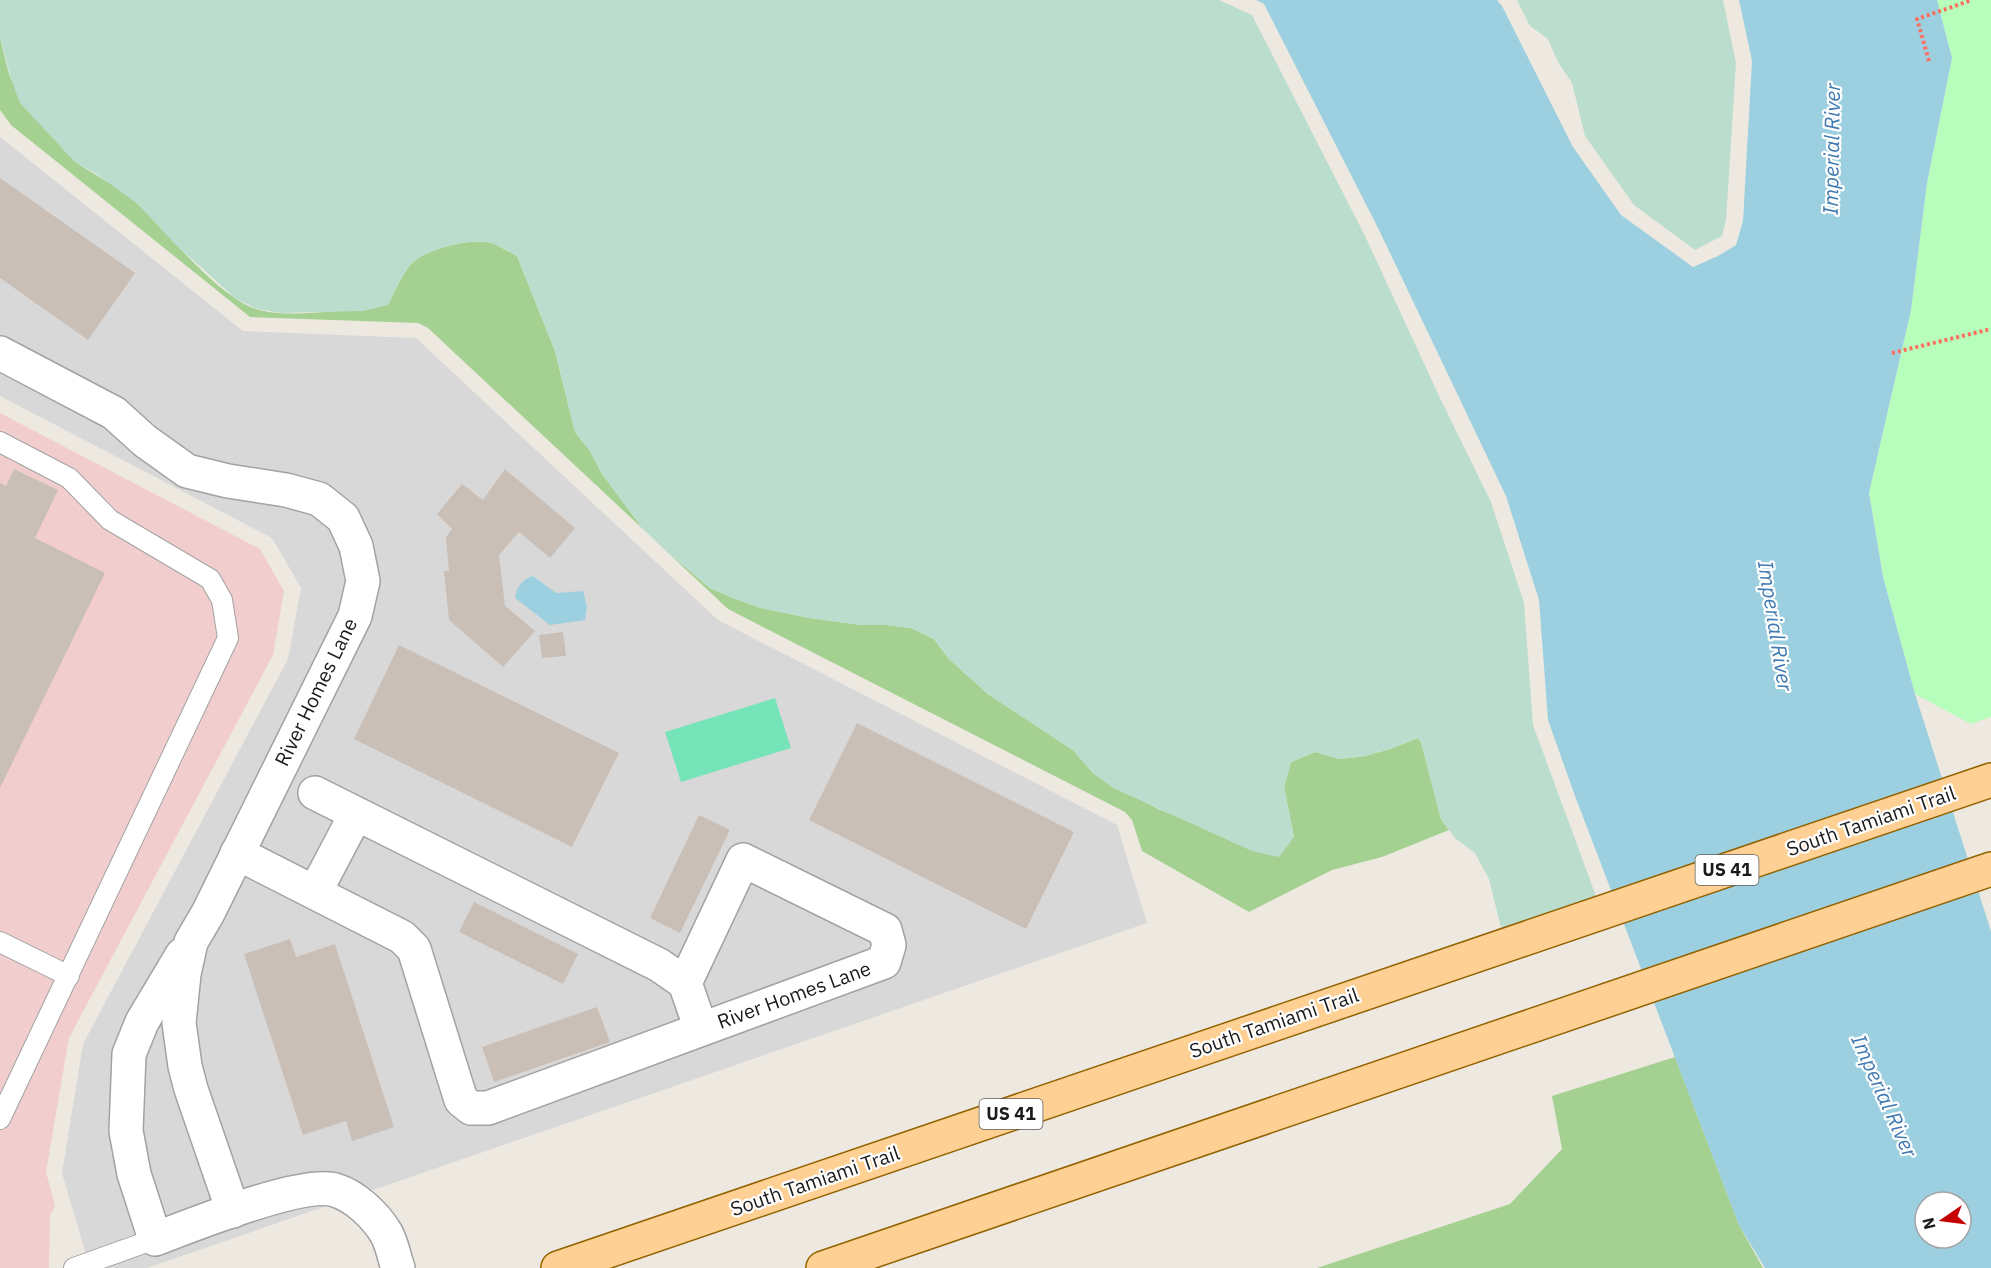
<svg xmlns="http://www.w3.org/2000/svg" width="1991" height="1268" viewBox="0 0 1991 1268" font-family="'IBM Plex Sans',sans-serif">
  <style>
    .residential { fill: #d9d8d8 }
    .commercial { fill: #f1cecd }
    .forest { fill: #a4d191 }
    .wetland { fill: #bbddcd }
    .park { fill: #b7fdbc }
    .pitch { fill: #76e4b9 }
    .water { fill: #9cd0e0; fill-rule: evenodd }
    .building { fill: #cabfb6 }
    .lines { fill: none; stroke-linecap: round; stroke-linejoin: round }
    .service-casing { stroke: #a2a2a2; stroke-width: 22 }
    .minor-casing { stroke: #a2a2a2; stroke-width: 36 }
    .primary-casing { stroke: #926100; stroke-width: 36 }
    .path { stroke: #ff6f5f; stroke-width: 4; stroke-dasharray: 3 3; stroke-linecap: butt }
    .service { stroke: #fff; stroke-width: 20 }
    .minor { stroke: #fff; stroke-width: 33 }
    .primary { stroke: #ffd093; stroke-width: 33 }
    .labels { text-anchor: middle; stroke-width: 4.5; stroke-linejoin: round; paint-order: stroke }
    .shield { fill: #fff; stroke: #5f5f5f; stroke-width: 1.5 }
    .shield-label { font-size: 18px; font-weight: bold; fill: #1b1b1b }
    .street-label { font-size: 20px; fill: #1b1b1b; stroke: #fff }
    .water-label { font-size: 21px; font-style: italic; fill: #417ab1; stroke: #fff }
  </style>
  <rect width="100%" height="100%" fill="#eee9e0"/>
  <path class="residential" d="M0 137 243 331 416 338 718 620 1117 825 1147 923 147 1268H90L62 1173 83 1044 288 659 301 588 272 538 0 396Z"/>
  <path class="commercial" d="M0 413 260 549 284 591 273 655 69 1038 46 1172 55 1206 50 1215 49 1268H0Z"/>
  <g class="forest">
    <path d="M0 37C3 50 6 64 10 77 15 88 67 156 77 163 98 177 123 189 141 207 170 236 218 296 256 309 289 320 353 308 388 305 395 291 401 276 411 264 425 249 472 237 492 243 500 246 509 252 517 256L555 351 575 432 590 451 602 474 643 529 428 328 418 323 250 317 11 125 0 110Z"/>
    <path d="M666 551 710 588 733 598 761 608 810 618 861 625H887L911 628 934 639 949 659 988 694 1074 751 1093 773 1158 809 1184 819 1294 837 1284 787 1291 762 1315 752 1340 759 1365 756 1390 749 1418 738 1421 742 1441 819 1449 830 1382 857 1332 870 1249 912 1142 851 1132 820 1125 812 728 609Z"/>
    <path d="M1675 1057 1739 1225 1763 1268H1317L1510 1204 1562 1149 1552 1096Z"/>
  </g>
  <g class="wetland">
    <path d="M0 0H1219L1252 15 1365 236 1440 398 1491 502 1524 603 1533 725 1596 896 1501 928 1489 879 1475 853 1455 838 1441 819 1421 742 1418 738 1390 749 1365 756 1340 759 1315 752 1291 762 1284 787 1294 837 1279 857 1252 851 1113 788 1093 773 1074 751 988 694 949 659 934 639 911 628 887 625H861L810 618 761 608 733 598 710 588 666 551 643 529 602 474 590 451 575 432 555 351 517 256C509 252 500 245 491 243 472 237 425 249 411 264 401 276 395 291 388 305L363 311 281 313 257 309 235 298 175 244 138 204 98 175 75 162 20 103 11 79 0 37Z"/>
    <path d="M1517 0H1723L1736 63 1726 220 1722 236 1695 250 1634 205 1585 136 1572 83 1558 62 1548 39 1530 26Z"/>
  </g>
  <path class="park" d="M1937 0H1991V717L1971 724 1915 694 1883 577 1869 493 1911 310 1927 183 1952 58Z"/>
  <path class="pitch" d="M775 698 791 748 681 782 665 732Z"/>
  <g class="water">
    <path d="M1256 0H1497L1502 6 1573 147 1621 215 1693 267 1718 256 1736 245 1743 221 1752 61 1739 0H1937L1952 58 1927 183 1911 310 1869 493 1883 577 1915 694 1991 931V1268H1765L1739 1225 1575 796 1548 720 1539 600 1506 496 1379 230 1264 4ZM1925 1202H1961V1238H1925Z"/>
    <path d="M533 576 556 593 583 591 587 607 585 620 550 625 515 598C517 586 522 580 533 576Z"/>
  </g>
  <g class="building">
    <path d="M0 178 135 273 88 340 0 278Z"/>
    <path d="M14 469 58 490 35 538 105 573 0 788V483L6 486Z"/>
    <path d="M505 469 575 528 550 558 519 532 499 555 505 606 535 631 503 667 449 620 444 571H449L446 537 452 529 437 514 462 484 483 500Z"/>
    <path d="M563 632 566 656 542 658 539 635Z"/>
    <path d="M399 645 619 753 572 847 354 739Z"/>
    <path d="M857 723 1074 832 1026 929 809 820Z"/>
    <path d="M699 815 730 830 680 933 650 918Z"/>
    <path d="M474 902 578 954 563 984 459 932Z"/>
    <path d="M290 939 296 957 335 944 394 1127 352 1141 346 1121 303 1135 244 954Z"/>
    <path d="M597 1007 610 1042 494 1082 482 1047Z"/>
  </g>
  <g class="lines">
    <g class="service-casing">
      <g id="service">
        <path d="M0 442 69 478 110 520 210 579 222 600 228 638 0 1119"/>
        <path d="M0 942 69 976"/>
        <path d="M74 1268 155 1239"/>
      </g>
    </g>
    <g class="minor-casing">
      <g id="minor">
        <path d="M0 353 114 413 145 441 187 471 228 481 286 490 319 499 343 518 356 546 363 581 355 616 208 913 191 942 184 974 179 1023 185 1066 191 1089 233 1211"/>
        <path d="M315 793 659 965 685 983"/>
        <path d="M237 853 402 937 414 949 461 1100 471 1108H488L884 962 889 945 885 930 743 860 685 983 701 1029"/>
        <path d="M315 892 356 814"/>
        <path d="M182 955 142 1022 129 1054 126 1131 134 1174 155 1239C190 1226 302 1180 335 1190 355 1196 375 1215 386 1233 392 1243 394 1257 398 1268"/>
      </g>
    </g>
    <g class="primary-casing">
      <g id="primary">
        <path d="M558 1268 1991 780"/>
        <path d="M823 1268 1991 869"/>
      </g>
    </g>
    <g class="path">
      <path d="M1929 61 1917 19 1972 0"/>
      <path d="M1892 353 1991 329"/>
    </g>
    <use href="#service" class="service"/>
    <use href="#minor" class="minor"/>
    <use href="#primary" class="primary"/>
  </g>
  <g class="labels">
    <g class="shield">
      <rect x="1695.5" y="855" width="63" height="30" rx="4.5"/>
      <rect x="979.5" y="1099" width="63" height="30" rx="4.5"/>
    </g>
    <g class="shield-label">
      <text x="1727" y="876">US 41</text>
      <text x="1011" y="1120">US 41</text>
    </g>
    <g class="street-label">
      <text transform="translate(316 692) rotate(-64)" y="7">River Homes Lane</text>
      <text transform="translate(1871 821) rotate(-19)" y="7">South Tamiami Trail</text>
      <text transform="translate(794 995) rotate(-20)" y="7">River Homes Lane</text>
      <text transform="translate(1274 1023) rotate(-19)" y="7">South Tamiami Trail</text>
      <text transform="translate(815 1181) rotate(-19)" y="7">South Tamiami Trail</text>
    </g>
    <g class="water-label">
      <text transform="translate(1832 149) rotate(-89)" y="7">Imperial River</text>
      <text transform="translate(1775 626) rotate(81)" y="7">Imperial River</text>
      <text transform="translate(1884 1096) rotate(66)" y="7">Imperial River</text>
    </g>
  </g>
  <g transform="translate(1943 1220) rotate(256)"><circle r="28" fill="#ffffff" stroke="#a4a4a4" stroke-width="1.5"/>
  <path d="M0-4.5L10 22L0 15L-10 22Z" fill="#c60001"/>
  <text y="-9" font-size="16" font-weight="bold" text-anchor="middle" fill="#1b1b1b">N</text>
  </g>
</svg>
